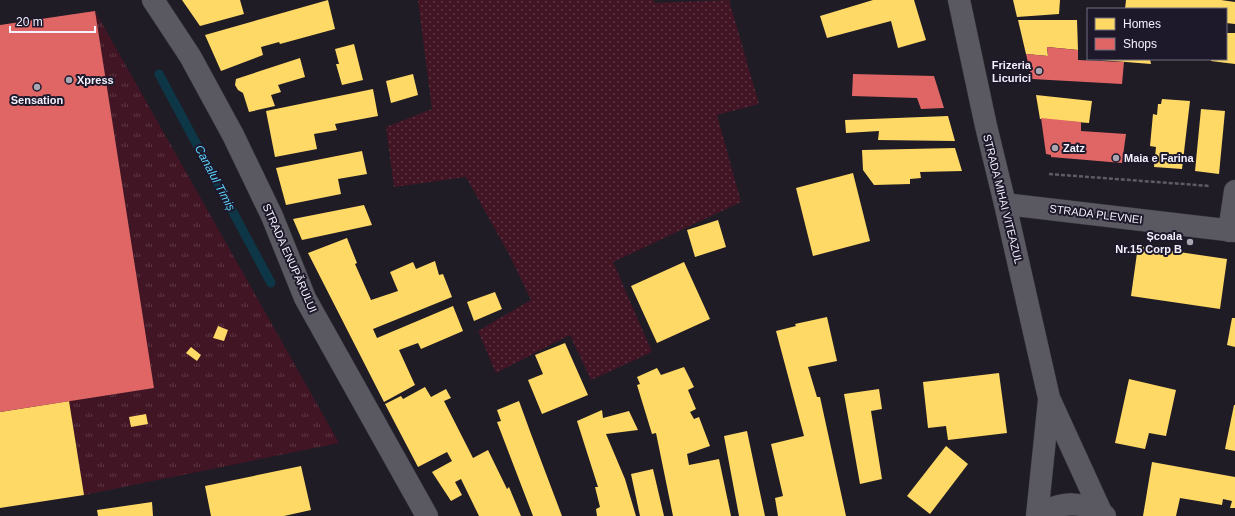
<svg xmlns="http://www.w3.org/2000/svg" width="1235" height="516" viewBox="0 0 1235 516" font-family="Helvetica,sans-serif">
  <style>
    .grass { fill: url(#grass-tufts) }
    .park { fill: url(#park-dots) }
    .homes { fill: #ffd966 }
    .shops { fill: #e06666 }
    .lines { fill: none; stroke-linecap: round; stroke-linejoin: round }
    .stream { stroke: #0d3747; stroke-width: 9 }
    .minor-casing { stroke: #37363d; stroke-width: 23 }
    .tertiary-casing { stroke: #37363d; stroke-width: 23 }
    .path { stroke: #5d5c62; stroke-width: 2.5; stroke-dasharray: 4 2; stroke-linecap: butt }
    .minor { stroke: #5a5861; stroke-width: 22 }
    .tertiary { stroke: #5a5861; stroke-width: 22 }
    .poi-dot { fill: #a9a6b2; stroke: #1d182a; stroke-width: 1.5 }
    .labels { text-anchor: middle; stroke-width: 4; stroke-linejoin: round; paint-order: stroke }
    .poi-label { font-size: 11px; font-weight: bold; fill: #f4f1fe; stroke: #1d182a; text-anchor: start }
    .street-label { font-size: 11px; fill: #f4f1fe; stroke: #1d182a }
    .water-label { font-size: 12px; font-style: italic; fill: #5bd3fe; stroke: #1d182a }
  </style>
  <defs>
    <pattern id="grass-tufts" width="24" height="20" patternUnits="userSpaceOnUse"><rect width="24" height="20" fill="#421524"/><path d="M3 7l-1-3M5 7V3M7 7l1-3M15 17l-1-3M17 17v-4M19 17l1-3" fill="none" stroke="#5e3845"/></pattern>
    <pattern id="park-dots" width="8" height="8" patternUnits="userSpaceOnUse"><rect width="8" height="8" fill="#421524"/><path d="M2 2h.1M6 6h.1" fill="none" stroke="#5e3845" stroke-width="1.8" stroke-linecap="round"/></pattern>
  </defs>
  <rect width="100%" height="100%" fill="#1f1c26"/>
  <path class="grass" d="M95 11 339 443 84 495 69 401 154 388Z"/>
  <path class="park" d="M418 0H654L655 3 729 0 759 104 717 115 741 202 613 262 652 352 591 380 570 335 496 373 478 331 531 300 510 256 466 177 394 187 386 127 432 109Z"/>
  <g class="homes">
    <path d="M182 0H240L244 14 200 26Z"/>
    <path d="M328 0 335 29 280 44 279 42 261 47 263 55 221 71 205 35Z"/>
    <path d="M873 0H914L926 40 898 48 891 21 827 38 820 16Z"/>
    <path d="M1013 0H1060L1059 14 1017 17Z"/>
    <path d="M1126 0H1221L1235 2V24L1226 23V9H1125Z"/>
    <path d="M1018 20H1077L1078 50 1047 47 1048 56 1026 54Z"/>
    <path d="M1226 33H1235V64L1211 61V59H1226Z"/>
    <path d="M354 44 363 80 342 85 336 64H339L335 49Z"/>
    <path d="M300 58 305 77 278 85 281 92 271 95 275 106 249 112 243 93 238 90 235 85 236 79Z"/>
    <path d="M1101 59H1150L1151 64 1101 60Z"/>
    <path d="M413 74 418 95 391 103 386 81Z"/>
    <path d="M373 89 378 116 335 124 337 130 314 134 317 149 275 157 266 111Z"/>
    <path d="M1036 95 1092 101 1089 123 1040 119Z"/>
    <path d="M1162 99 1190 101 1182 169 1154 167 1156 147 1150 146 1153 114 1157 115 1158 104H1161Z"/>
    <path d="M1201 109 1225 111 1219 174 1195 171Z"/>
    <path d="M948 116 955 141 878 140 879 131 846 133 845 120Z"/>
    <path d="M955 148 962 171 920 172 921 178 910 179V184L874 185 863 170 862 150Z"/>
    <path d="M362 151 367 174 338 179 341 194 286 205 276 168Z"/>
    <path d="M853 173 870 241 813 256 796 188Z"/>
    <path d="M364 205 372 225 302 240 293 219Z"/>
    <path d="M718 220 726 247 695 257 687 230Z"/>
    <path d="M347 238 357 263 355 264 371 300 398 291 390 272 413 262 416 269 435 261 439 275 443 274 452 297 373 329 377 338 453 306 463 331 421 349 418 343 399 350 415 385 384 402 308 253Z"/>
    <path d="M1138 246 1227 259 1220 309 1131 296Z"/>
    <path d="M684 262 710 319 657 343 631 286Z"/>
    <path d="M495 292 502 309 474 321 467 302Z"/>
    <path d="M827 317 837 361 808 367 817 397H820L846 516H778L775 498 783 496 771 444 804 436 776 331 796 326 795 324Z"/>
    <path d="M1232 318H1235V347L1227 345Z"/>
    <path d="M218 326 228 330 224 341 213 338Z"/>
    <path d="M565 343 588 395 542 414 528 380 543 374 535 355Z"/>
    <path d="M191 347 201 355 197 361 186 353Z"/>
    <path d="M684 367 694 387 688 390 696 409 690 412 694 419 699 417 710 446 687 454 689 465 719 459 731 516H673L656 433 652 434 637 385 640 384 637 377 657 368 661 375Z"/>
    <path d="M999 373 1007 433 948 440 946 426 928 428 923 382Z"/>
    <path d="M1129 379 1176 390 1166 436 1149 433 1145 449 1115 443Z"/>
    <path d="M425 387 431 397 446 389 451 398 444 401 473 458 488 450 507 489 509 487 521 516H479L461 479 455 482 462 495 451 501 432 472 452 461 447 452 418 467 385 404 401 396 403 399Z"/>
    <path d="M879 389 882 409 871 411 882 479 860 484 844 394Z"/>
    <path d="M69 401 84 495 0 508V412Z"/>
    <path d="M519 401 531 434 562 516H533L497 422 501 421 497 410Z"/>
    <path d="M1234 405H1235V451L1225 449Z"/>
    <path d="M602 410 603 418 629 411 638 430 606 434 625 479 636 516H597L596 509 600 507 595 487H598L577 421Z"/>
    <path d="M146 414 148 424 131 427 129 417Z"/>
    <path d="M747 431 756 474 765 516H739L724 436Z"/>
    <path d="M946 446 968 464 930 514 907 496Z"/>
    <path d="M1152 462 1235 477V508H1230L1232 501 1223 499 1222 505 1180 498 1176 516H1143Z"/>
    <path d="M301 466 311 510 284 516H211L205 486Z"/>
    <path d="M653 469 664 516H640L631 474Z"/>
    <path d="M152 502 153 516H98L97 510Z"/>
  </g>
  <g class="shops">
    <path d="M95 11 154 388 0 412V25Z"/>
    <path d="M1047 47 1078 50V60L1124 62 1122 84 1032 79 1026 54 1048 56Z"/>
    <path d="M853 74 934 76 944 108 921 109 917 98 852 96Z"/>
    <path d="M1041 118 1081 122V131L1126 134 1122 163 1051 157V155L1046 154Z"/>
  </g>
  <g class="lines">
    <path class="stream" d="M159 74 271 283"/>
    <g class="minor-casing">
      <g id="minor">
        <path d="M153 0 190 56 233 135 272 216 305 298 427 516"/>
        <path d="M1229 231 1235 191"/>
      </g>
    </g>
    <g class="tertiary-casing">
      <g id="tertiary">
        <path d="M959 0 986 126 1005 204 1049 398 1102 514"/>
        <path d="M1005 204 1235 231"/>
        <path d="M1037 516 1049 400"/>
        <path d="M1040 516C1060 500 1086 501 1105 516"/>
      </g>
    </g>
    <path class="path" d="M1049 174 1210 186"/>
    <use href="#minor" class="minor"/>
    <use href="#tertiary" class="tertiary"/>
  </g>
  <g class="poi-dot">
    <circle cx="1039" cy="71" r="4"/>
    <circle cx="69" cy="80" r="4"/>
    <circle cx="37" cy="87" r="4"/>
    <circle cx="1055" cy="148" r="4"/>
    <circle cx="1116" cy="158" r="4"/>
    <circle cx="1190" cy="242" r="4"/>
  </g>
  <g class="labels">
    <g class="poi-label">
      <text x="1031" y="69" text-anchor="end">Frizeria<tspan x="1031" dy="13">Licurici</tspan></text>
      <text x="77" y="84">Xpress</text>
      <text x="37" y="104" text-anchor="middle">Sensation</text>
      <text x="1063" y="152">Zatz</text>
      <text x="1124" y="162">Maia e Farina</text>
      <text x="1182" y="240" text-anchor="end">Școala<tspan x="1182" dy="13">Nr.15 Corp B</tspan></text>
    </g>
    <g class="street-label">
      <text transform="translate(1003 199) rotate(76)" y="4">STRADA MIHAI VITEAZUL</text>
      <text transform="translate(1096 214) rotate(7)" y="4">STRADA PLEVNEI</text>
      <text transform="translate(290 258) rotate(66)" y="4">STRADA ENUPĂRULUI</text>
    </g>
    <g class="water-label">
      <text transform="translate(215 178) rotate(62)" y="4">Canalul Timiș</text>
    </g>
  </g>
  <rect x="1087" y="8" width="140" height="52" fill="#1d182a" stroke="#736f7f"/>
  <rect x="1095" y="18" width="20" height="12" fill="#ffd966" stroke="#736f7f"/>
  <text x="1123" y="28" font-size="12" fill="#f4f1fe">Homes</text>
  <rect x="1095" y="38" width="20" height="12" fill="#e06666" stroke="#736f7f"/>
  <text x="1123" y="48" font-size="12" fill="#f4f1fe">Shops</text>
  <path d="M10 26v6h85v-6" fill="none" stroke="#f4f1fe" stroke-width="2"/>
  <text x="16" y="26" font-size="12" fill="#f4f1fe" stroke="#1d182a" stroke-width="3" paint-order="stroke">20 m</text>
</svg>
